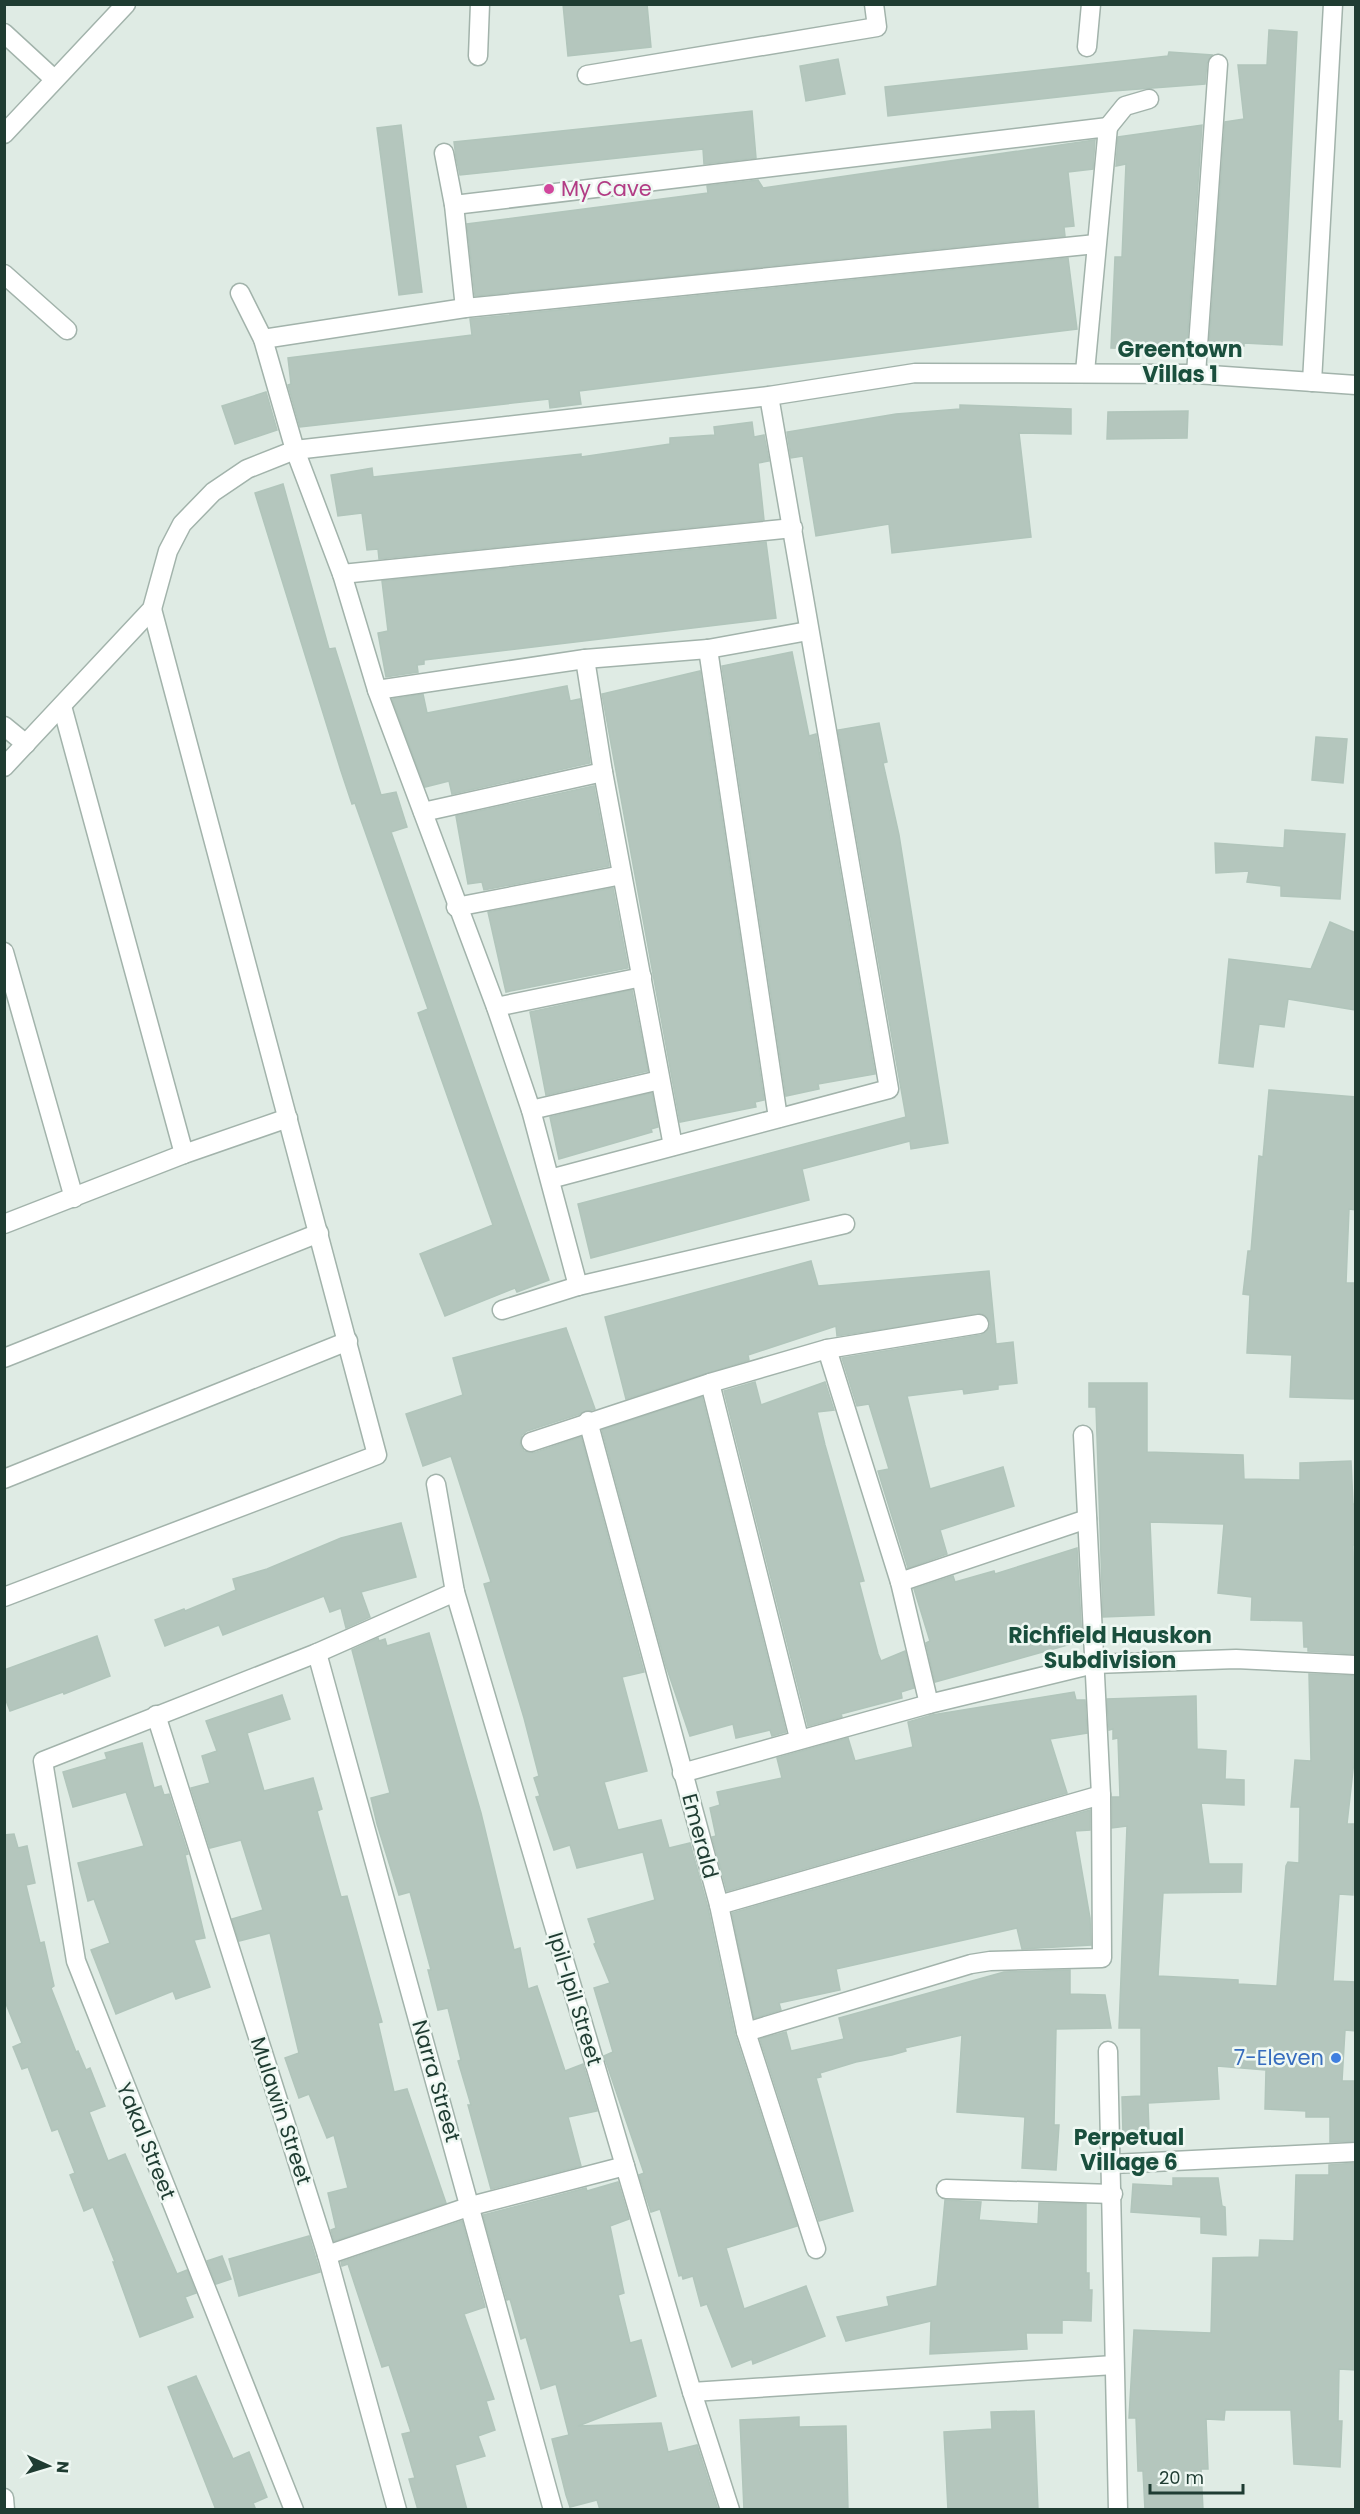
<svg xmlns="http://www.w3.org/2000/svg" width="1360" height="2514" viewBox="0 0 1360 2514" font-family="Poppins,sans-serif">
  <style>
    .building { fill: #b4c6bd; stroke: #b1c5bb; stroke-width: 1.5 }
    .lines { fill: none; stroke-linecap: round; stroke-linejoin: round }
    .lane-casing { stroke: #a2b3ab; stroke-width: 21 }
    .street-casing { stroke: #a2b3ab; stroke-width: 21 }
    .lane { stroke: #fff; stroke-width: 18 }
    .street { stroke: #fff; stroke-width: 18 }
    .hotel-dot { fill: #d1479c; stroke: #eff8f3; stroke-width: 2 }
    .shop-dot { fill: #3f7fe0; stroke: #eff8f3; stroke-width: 2 }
    .labels { text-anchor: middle; stroke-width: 5; stroke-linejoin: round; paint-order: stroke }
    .hotel-label { font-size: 21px; fill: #b23c85; stroke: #eff8f3; text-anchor: start }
    .street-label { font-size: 21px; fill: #1f3c32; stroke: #eff8f3 }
    .shop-label { font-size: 21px; fill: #366cbe; stroke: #eff8f3; text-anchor: end }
    .neighbourhood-label { font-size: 22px; font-weight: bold; fill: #1a4f3d; stroke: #eff8f3 }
  </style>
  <rect width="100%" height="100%" fill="#dfebe4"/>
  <g class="building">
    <path d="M563 4H647L651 47 568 56Z"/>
    <path d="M1269 30 1297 32 1282 345 1244 343V346L1209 345 1225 122 1244 119 1238 65H1267Z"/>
    <path d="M1169 52 1212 55 1207 63 1205 84 1113 91 888 116 885 87 1168 56Z"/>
    <path d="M838 59 845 94 806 101 800 66Z"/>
    <path d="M752 111 756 158 704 164 703 149 460 175 456 157 454 142Z"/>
    <path d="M401 125 422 292 399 295 377 128Z"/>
    <path d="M1202 125 1187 345H1181V350L1111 348 1115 257H1122L1126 164 1116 166 1118 137Z"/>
    <path d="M1095 140 1093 169 1068 172 1074 226 1064 227 1065 236 475 296 467 224 708 193 707 186 758 180 763 188Z"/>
    <path d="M1068 258 1077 329 579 391 581 404 550 408 549 399 300 427 288 385 291 384 288 358 472 335 470 319Z"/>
    <path d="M266 392 277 430 235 444 222 406Z"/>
    <path d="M960 405 1071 409V434L1019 433 1031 537 892 553 889 524 816 536 803 456 791 458 787 432 896 414 960 409Z"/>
    <path d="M1188 411 1187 438 1107 439 1108 412Z"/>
    <path d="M752 422 754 437 764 435 769 461 758 463 764 520 379 559 378 549 367 550 362 513 338 516 331 475 372 468 373 477 581 454V457L670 444V438L715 435 714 427Z"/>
    <path d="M283 484 329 649 335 648 381 795 396 792 407 827 391 832 549 1280 517 1292 515 1288 445 1316 420 1254 493 1225 418 1013 428 1009 355 803 352 804 341 771 255 493Z"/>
    <path d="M766 542 776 618 424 660V664L417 665 418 672 386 677 378 633 388 631 382 581Z"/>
    <path d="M792 652 809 736 816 734 875 1074 818 1084 819 1089 786 1096 722 666Z"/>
    <path d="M700 671 764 1100 755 1102 756 1107 680 1122 602 694Z"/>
    <path d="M567 686 570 701 580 699 590 763 452 794 449 781 425 787 392 699 423 694 427 713Z"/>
    <path d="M879 723 887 762 883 763 899 835 948 1143 911 1149 910 1141 802 1169 809 1200 591 1258 578 1204 906 1117 838 730Z"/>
    <path d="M1316 737 1347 739 1343 783 1312 780Z"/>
    <path d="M594 786 609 866 484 890 482 882 468 884 456 816Z"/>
    <path d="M1285 830 1345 834 1340 899 1281 896V886L1247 882 1249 871 1216 873 1215 843 1284 848Z"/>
    <path d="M613 888 628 968 506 992 488 912Z"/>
    <path d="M1330 922 1356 933V1010L1288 999 1284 1027 1259 1024 1253 1067 1219 1063 1229 959 1311 969Z"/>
    <path d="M632 990 648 1071 546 1095 530 1012Z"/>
    <path d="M1269 1090 1356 1097V1210L1349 1209 1346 1283H1356V1399L1290 1397 1292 1355 1247 1353 1250 1295 1243 1294 1248 1251H1251L1259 1156 1263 1157Z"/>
    <path d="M652 1093 658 1127 651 1129 652 1132 559 1159 550 1117Z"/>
    <path d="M811 1261 818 1286 989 1271 996 1344 1013 1342 1017 1383 998 1385V1389L964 1394 963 1389 907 1396 930 1489 1003 1467 1014 1506 940 1530 947 1554 908 1568 878 1471 889 1469 869 1404 857 1406 842 1358 981 1335 990 1327V1322L983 1314 837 1336 836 1326 748 1355 749 1360 626 1399 605 1317Z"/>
    <path d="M566 1328 595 1409 527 1431 522 1435 520 1445 524 1451 534 1453 581 1437 644 1672 622 1677 647 1771 604 1782 618 1830 661 1820 669 1848 690 1843 708 1908 735 2035 797 2226 726 2248 744 2309 806 2286 825 2336 753 2364 752 2359 732 2367 707 2304 701 2306 693 2276 683 2279 682 2275 679 2276 661 2212 660 2209 651 2212 639 2175 644 2173 604 2056 613 2052 594 1988 610 1983 594 1944 596 1943 588 1919 655 1900 643 1852 577 1868 570 1845 554 1850 536 1797 540 1796 534 1778 539 1776 524 1718 484 1584 491 1582 451 1456 423 1466 406 1414 463 1395 453 1358Z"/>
    <path d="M755 1382 761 1405 825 1382 834 1410 817 1412 825 1445 864 1581 859 1582 878 1654 881 1661 905 1651 914 1688 901 1692 902 1698 841 1714 842 1717 808 1726 724 1391Z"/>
    <path d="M1089 1383H1147V1452L1243 1455 1244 1479 1300 1480V1463L1351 1461 1353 1504H1356V1545H1353L1355 1654 1308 1651V1647H1304L1303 1621 1251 1620 1252 1597 1218 1593 1224 1524 1150 1522 1154 1615 1103 1617 1096 1407H1089Z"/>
    <path d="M702 1397 786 1732 772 1736 770 1730 736 1738 733 1724 690 1736 666 1666 602 1430Z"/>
    <path d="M401 1523 416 1577 361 1592 370 1617 346 1628 341 1608 330 1612 324 1596 223 1635 219 1625 165 1646 155 1620 184 1609 185 1611 236 1590 233 1579 267 1569 341 1538Z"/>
    <path d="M1077 1548 1082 1641 935 1682 926 1643 930 1641 914 1589 953 1576 955 1582 994 1571 995 1574Z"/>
    <path d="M429 1633 481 1813 514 1950 520 1948 528 1989 537 1986 565 2071 583 2064 597 2111 568 2117 581 2166 491 2189 468 2105H471L458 2061 461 2060 448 2008 438 2010 428 1970H431L410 1892 399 1895 377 1824 371 1798 390 1793 352 1650 378 1638 379 1641 385 1639 387 1646Z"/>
    <path d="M97 1636 110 1676 64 1694 63 1692 10 1711 4 1695V1670Z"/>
    <path d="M1309 1674 1356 1676V1743L1347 1824H1356L1353 1895 1339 1894 1333 1981 1356 1982V2031L1345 2030 1342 2081H1356V2141L1330 2142V2117H1306V2111L1265 2109 1266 2070 1217 2066 1219 2099 1148 2103 1149 2133 1123 2134 1122 2097 1141 2096V2028H1119L1127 1826 1112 1828V1797H1120L1118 1738 1113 1739V1729L1109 1730 1107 1699 1196 1696 1197 1749 1226 1751 1225 1779 1244 1780V1805L1201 1803 1209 1864H1242L1241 1892 1163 1893 1158 1976 1238 1980V1984L1277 1986 1286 1866 1288 1862 1299 1863 1300 1807H1291L1295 1760 1311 1761Z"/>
    <path d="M1074 1692 1076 1700H1085L1087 1733 1050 1739 1067 1793 727 1891 712 1837 716 1836 710 1808 720 1805 717 1792 782 1778 777 1758 848 1738 855 1761 913 1747 908 1722 932 1715Z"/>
    <path d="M282 1695 290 1719 247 1733 264 1791 313 1778 322 1809 317 1811 341 1897 347 1896 382 2022 378 2023 394 2092 407 2089 446 2203 334 2241 331 2230 336 2228 328 2193 348 2188 334 2135 327 2138 309 2094 299 2098 285 2058 299 2053 270 1933 239 1941 232 1919 263 1910 241 1840 210 1848 191 1788 210 1783 202 1756 217 1751 206 1721Z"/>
    <path d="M142 1743 154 1788 161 1786 164 1795 169 1794 188 1854 185 1855 205 1938 194 1940 210 1987 176 1999 173 1991 116 2014 91 1950 110 1943 94 1899 88 1901 78 1863 144 1846 126 1792 73 1807 63 1772 107 1759 105 1753Z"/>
    <path d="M1090 1810V1830L1075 1831 1090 1918 1091 1945 1022 1949 1017 1928 836 1969 840 1990 779 2003 781 2010 754 2018 732 1913Z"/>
    <path d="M14 1834 18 1848 27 1846 35 1883 26 1885 40 1943 44 1942 54 1986 51 1988 76 2052 78 2051 86 2070 90 2068 105 2106 89 2112 108 2161 125 2154 177 2274 187 2270 196 2293 185 2297 193 2317 140 2337 113 2262H115L93 2207 84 2211 70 2175 75 2173 58 2129 52 2131 28 2067 22 2069 13 2047 22 2043 4 1999V1835Z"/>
    <path d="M1070 1970V1994L1105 1995 1111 2028 1056 2029 1054 2125H1059L1056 2170 1022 2168 1025 2117 957 2112 962 2035 905 2048 906 2051 892 2055 856 2062 820 2073 821 2077 816 2078 853 2211 819 2221 760 2039 786 2032 791 2051 844 2039 839 2018 1004 1972Z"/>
    <path d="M1356 2163V2370L1339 2369 1338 2421H1342L1340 2467 1294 2464 1291 2410H1225L1224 2420 1206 2419 1208 2469H1201L1203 2510H1145L1143 2471H1138L1136 2418H1129L1134 2330 1211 2333 1213 2258 1259 2257 1260 2240 1294 2241 1296 2175H1329V2165Z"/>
    <path d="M1173 2178H1218L1222 2206 1225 2207 1226 2235 1201 2233V2217L1131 2212 1133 2184 1173 2186Z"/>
    <path d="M618 2182 629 2219 610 2226 624 2293 618 2295 630 2343 641 2340 656 2396 578 2426 661 2423 668 2452 697 2445 718 2510H600L597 2500 570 2507 566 2495 552 2439 569 2435 556 2384 541 2389 526 2337 521 2339 510 2299 507 2300 483 2215 586 2188 587 2191Z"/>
    <path d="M945 2200 981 2202 979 2220 1038 2224 1039 2203 1086 2204V2273H1089V2290H1092L1091 2321 1062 2320V2333H1026L1027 2349 930 2354 931 2321 846 2341 837 2317 889 2306 887 2297 937 2286Z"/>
    <path d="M462 2221 485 2307 464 2314 494 2399 486 2401 495 2430 478 2436 485 2456 455 2465 467 2510H418L409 2479 415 2478 402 2434 411 2432 389 2365 382 2367 348 2264 342 2266 341 2262Z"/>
    <path d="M309 2236 320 2272 239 2296 229 2259Z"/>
    <path d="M222 2256 231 2279 216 2284 207 2261Z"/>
    <path d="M196 2376 233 2459 249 2452 267 2497 253 2503 256 2510H216L168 2387Z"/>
    <path d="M1034 2411 1038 2510H948L944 2432 992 2429 991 2412Z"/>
    <path d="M799 2417V2427L846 2426 848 2510H744L740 2420Z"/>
  </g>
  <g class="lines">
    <g class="lane-casing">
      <path id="lane" d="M478 56 480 4"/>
    </g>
    <g class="street-casing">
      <g id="street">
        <path d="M4 33 54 79"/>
        <path d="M1087 47 1091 4"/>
        <path d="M587 75 877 27 874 4"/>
        <path d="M1108 127 1125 106 1149 99"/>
        <path d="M4 134 126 4"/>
        <path d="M444 153 454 205 465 308"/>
        <path d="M454 205 1108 127 1085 372"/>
        <path d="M4 274 67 330"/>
        <path d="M240 293 263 339 295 450 342 574 377 690 496 1007 531 1110 578 1286"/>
        <path d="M263 339 465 308 1096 244"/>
        <path d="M1196 374 1218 64"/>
        <path d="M1312 382 1333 4"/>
        <path d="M342 574 793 528"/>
        <path d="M708 649 778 1118"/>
        <path d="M585 659 603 772 673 1146"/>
        <path d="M377 690 585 659 708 649 808 631"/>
        <path d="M62 706 184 1154"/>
        <path d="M4 726 26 744"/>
        <path d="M4 767 152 609 168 551 182 524 213 492 247 469 295 450 769 396 915 373 1196 374 1356 385"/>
        <path d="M423 812 603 772"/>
        <path d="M456 907 622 875"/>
        <path d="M4 952 74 1198"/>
        <path d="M496 1007 642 977"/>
        <path d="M531 1110 660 1080"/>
        <path d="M550 1179 889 1089 769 396"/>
        <path d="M4 1224 184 1154 288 1118"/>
        <path d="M502 1310 578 1286 845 1224"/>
        <path d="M827 1349 900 1582 929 1704"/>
        <path d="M4 1358 319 1233"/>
        <path d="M710 1383 799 1738"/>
        <path d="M588 1421 719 1905 746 2032 816 2249"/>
        <path d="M531 1442 710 1383 827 1349 979 1324"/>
        <path d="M4 1479 348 1341"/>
        <path d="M436 1484 455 1592 692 2392 730 2510"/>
        <path d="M900 1582 1087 1519"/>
        <path d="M4 1597 377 1455 152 609"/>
        <path d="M317 1653 553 2510"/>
        <path d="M156 1715 327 2255 397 2510"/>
        <path d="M682 1773 929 1704 1094 1664 1236 1659 1356 1665"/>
        <path d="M719 1905 1101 1795"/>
        <path d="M746 2032 971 1964 990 1961 1102 1958 1101 1795 1083 1435"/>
        <path d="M1108 2051 1118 2510"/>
        <path d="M1112 2164 1356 2152"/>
        <path d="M946 2189 1113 2194"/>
        <path d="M327 2255 471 2206 625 2166"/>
        <path d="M692 2392 1114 2365"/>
        <path d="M4 2498 5 2510"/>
        <path d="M294 2510 76 1961 43 1761 317 1653 455 1592"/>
      </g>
    </g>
    <use href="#lane" class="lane"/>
    <use href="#street" class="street"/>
  </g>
  <circle class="hotel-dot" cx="549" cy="189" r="6"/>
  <circle class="shop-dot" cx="1336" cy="2058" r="6"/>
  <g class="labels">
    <g class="hotel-label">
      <text x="561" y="196">My Cave</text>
    </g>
    <g class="street-label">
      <text transform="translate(700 1836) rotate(75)" y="7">Emerald</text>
      <text transform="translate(575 1999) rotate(73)" y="7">Ipil-Ipil Street</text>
      <text transform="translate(436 2081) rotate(74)" y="7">Narra Street</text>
      <text transform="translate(281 2111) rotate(72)" y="7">Mulawin Street</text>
      <text transform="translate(146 2141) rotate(68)" y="7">Yakal Street</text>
    </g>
    <g class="shop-label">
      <text x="1324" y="2065">7-Eleven</text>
    </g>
    <g class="neighbourhood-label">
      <text x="1180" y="357">Greentown<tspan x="1180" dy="25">Villas 1</tspan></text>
      <text x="1110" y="1643">Richfield Hauskon<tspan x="1110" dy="25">Subdivision</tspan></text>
      <text x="1129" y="2145">Perpetual<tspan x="1129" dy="25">Village 6</tspan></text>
    </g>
  </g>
  <rect width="1360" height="2514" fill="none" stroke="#1f3c32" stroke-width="12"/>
  <g transform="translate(48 2466) rotate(94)" stroke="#eff8f3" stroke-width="4.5" paint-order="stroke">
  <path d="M0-4.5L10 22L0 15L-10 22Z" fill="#1f3c32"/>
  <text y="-9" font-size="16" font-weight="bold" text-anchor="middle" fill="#1f3c32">N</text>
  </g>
  <path d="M1150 2484v9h93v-9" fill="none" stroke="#1f3c32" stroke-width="3"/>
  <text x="1159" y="2484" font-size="18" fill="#1f3c32" stroke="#eff8f3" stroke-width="4.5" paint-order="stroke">20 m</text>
</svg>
